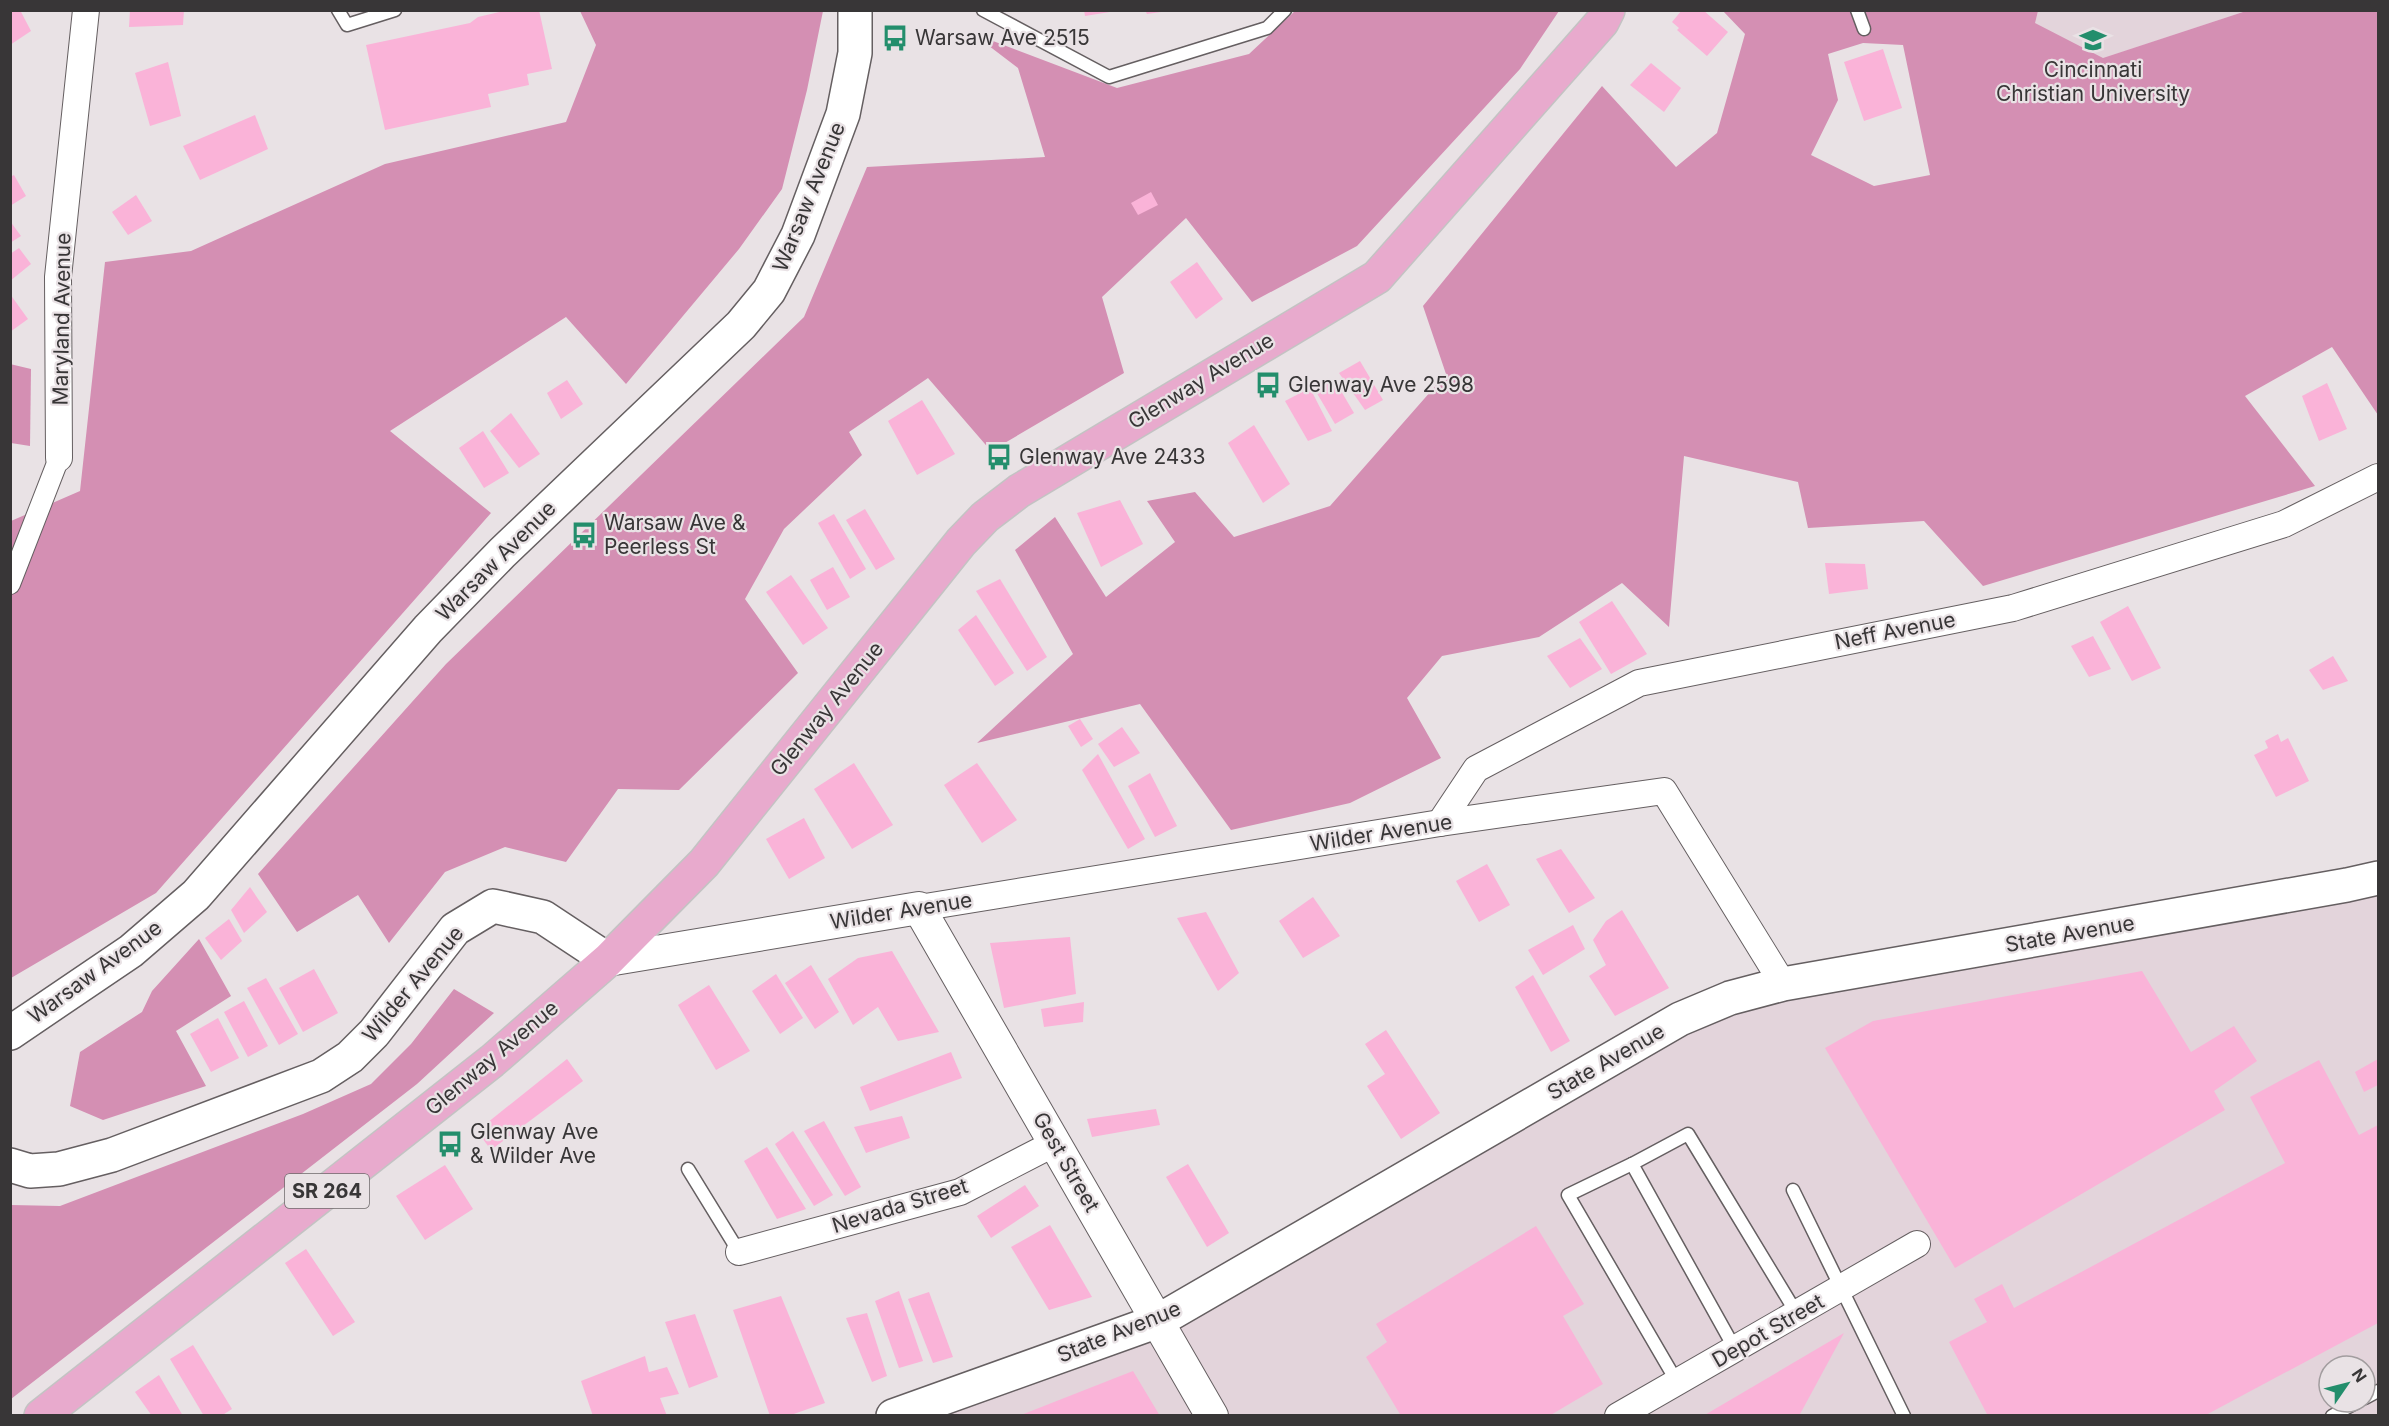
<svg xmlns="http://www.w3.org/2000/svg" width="2389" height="1426" viewBox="0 0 2389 1426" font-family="Inter,sans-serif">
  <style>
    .built { fill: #e3d4db; fill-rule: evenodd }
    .forest { fill: #d48fb3; fill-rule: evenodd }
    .building { fill: #fab3d8 }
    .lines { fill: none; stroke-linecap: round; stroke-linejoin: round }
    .service-casing { stroke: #655f61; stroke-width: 15 }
    .pedestrian-casing { stroke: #655f61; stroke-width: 22 }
    .minor-casing { stroke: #655f61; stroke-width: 28 }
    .tertiary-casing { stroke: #655f61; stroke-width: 34 }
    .secondary-casing { stroke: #655f61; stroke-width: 36 }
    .primary-casing { stroke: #c3c3c3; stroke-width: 36 }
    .service { stroke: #fff; stroke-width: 12 }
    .pedestrian { stroke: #fff; stroke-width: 20 }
    .minor { stroke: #fff; stroke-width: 26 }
    .tertiary { stroke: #fff; stroke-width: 32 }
    .secondary { stroke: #fff; stroke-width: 33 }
    .primary { stroke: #e8aacd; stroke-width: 33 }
    .labels { text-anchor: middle; stroke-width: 4.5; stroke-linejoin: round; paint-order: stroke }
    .shield { fill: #e9e2e5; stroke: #6d6a6b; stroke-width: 1.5 }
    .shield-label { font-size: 20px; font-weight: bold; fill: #383637 }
    .poi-label { font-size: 21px; fill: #383637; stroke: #e9e2e5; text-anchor: start }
    .street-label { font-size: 21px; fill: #383637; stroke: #e9e2e5 }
  </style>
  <rect width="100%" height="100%" fill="#e9e2e5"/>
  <g class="built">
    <path d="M2038 11H2246L2016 87Z"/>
    <path d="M2378 878V1415L893 1416 1158 1321 1680 1019ZM2329 1366H2365V1402H2329Z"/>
  </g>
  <g class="forest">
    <path d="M580 11H823L807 90 782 189 739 249 626 384 566 317 390 431 491 513 156 893 11 978V521L80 491 105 262 191 251 385 164 566 122 596 45Z"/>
    <path d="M1295 11H1559L1520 69 1357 246 1252 302 1186 218 1102 297 1124 373 991 451 928 378 849 432 862 455 784 529 745 599 798 673 679 790 618 789 566 862 505 847 445 872 389 943 358 895 297 932 258 874 446 664 804 317 867 167 1045 157 1018 68 972 33 1117 88 1249 54Z"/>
    <path d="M1723 11H2038L2035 23 2103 58 2246 11H2378V415L2332 347 2245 396 2315 486 1983 586 1924 521 1808 528 1798 482 1684 456 1669 627 1622 583 1539 637 1442 656 1407 698 1441 758 1350 803 1231 830 1140 704 977 743 1073 654 1015 550 1055 517 1106 597 1175 542 1147 501 1195 492 1234 537 1330 506 1446 374 1423 306 1602 86 1676 167 1717 133 1745 34ZM1863 43 1903 45 1930 175 1874 186 1811 155 1838 100 1828 54Z"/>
    <path d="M10 364 31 369 30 446 11 443Z"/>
    <path d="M199 939 231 996 176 1031 206 1086 103 1120 70 1106 80 1052 142 1012 152 991Z"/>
    <path d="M454 989 494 1013 417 1084 11 1399V1205L60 1206 303 1114 371 1084 411 1044Z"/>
  </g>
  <g class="building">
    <path d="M10 10H20L31 31 10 45Z"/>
    <path d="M130 10H184L183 25 129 27Z"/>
    <path d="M508 10H539L552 69 527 74 529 85 488 94 491 107 385 130 366 45 470 23 478 17Z"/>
    <path d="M1084 10H1110V12L1085 16Z"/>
    <path d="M1145 10H1161V12L1147 14Z"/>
    <path d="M1682 10H1703L1728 32 1707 56 1677 30 1679 28 1672 22Z"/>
    <path d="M1883 49 1902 108 1864 121 1844 62Z"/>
    <path d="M168 62 181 116 150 126 135 73Z"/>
    <path d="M1651 63 1681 88 1664 112 1630 85Z"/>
    <path d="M255 115 268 149 200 180 183 146Z"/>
    <path d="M14 175 26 196 10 206V177Z"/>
    <path d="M1151 192 1158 205 1138 215 1131 203Z"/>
    <path d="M136 195 152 221 128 235 112 212Z"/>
    <path d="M10 221 21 236 10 243Z"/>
    <path d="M19 248 31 264 10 281V254Z"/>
    <path d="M1197 262 1223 299 1196 319 1170 282Z"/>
    <path d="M10 294 28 319 10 332Z"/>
    <path d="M1360 361 1383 400 1365 410 1339 373Z"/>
    <path d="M1334 379 1354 413 1335 424 1315 390Z"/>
    <path d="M567 380 583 404 561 419 547 393Z"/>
    <path d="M2327 383 2347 429 2319 441 2302 396Z"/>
    <path d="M1310 388 1332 431 1308 441 1285 401Z"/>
    <path d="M922 400 955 454 917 475 888 421Z"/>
    <path d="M511 413 540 454 519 468 490 431Z"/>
    <path d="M1254 425 1290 484 1263 503 1228 443Z"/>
    <path d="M483 431 509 473 484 488 459 448Z"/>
    <path d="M1120 500 1143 544 1101 567 1077 513Z"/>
    <path d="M865 509 895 559 876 570 846 520Z"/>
    <path d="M834 514 866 569 850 579 818 523Z"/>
    <path d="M1825 563 1865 564 1868 589 1829 594Z"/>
    <path d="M833 567 850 597 827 610 810 580Z"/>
    <path d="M791 575 828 628 803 645 766 592Z"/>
    <path d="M1000 579 1047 657 1027 671 976 591Z"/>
    <path d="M1612 601 1647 654 1611 674 1579 622Z"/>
    <path d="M2128 606 2161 668 2132 681 2100 622Z"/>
    <path d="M976 615 1014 673 995 686 958 630Z"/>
    <path d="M2093 636 2111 669 2089 677 2071 646Z"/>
    <path d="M1580 638 1602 669 1570 688 1547 656Z"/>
    <path d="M2333 656 2348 681 2323 690 2309 670Z"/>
    <path d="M1080 719 1093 739 1081 747 1068 726Z"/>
    <path d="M1122 727 1140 753 1114 767 1098 744Z"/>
    <path d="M2278 734 2281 742 2288 738 2309 781 2276 797 2254 755 2268 748 2265 741Z"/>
    <path d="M1098 754 1145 839 1128 849 1082 770Z"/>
    <path d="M854 763 893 825 852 849 814 789Z"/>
    <path d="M977 763 1017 820 982 843 944 785Z"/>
    <path d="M1150 773 1177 826 1155 837 1128 786Z"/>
    <path d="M804 818 825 858 789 879 766 839Z"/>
    <path d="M1561 849 1595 898 1569 913 1536 859Z"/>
    <path d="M1487 864 1510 905 1479 922 1456 881Z"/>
    <path d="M250 887 267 912 244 933 231 910Z"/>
    <path d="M1313 897 1340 936 1303 958 1279 921Z"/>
    <path d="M1622 910 1669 988 1615 1016 1589 976 1606 965 1593 940 1606 921Z"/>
    <path d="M1206 912 1239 973 1218 991 1177 918Z"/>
    <path d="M229 919 242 941 221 960 205 938Z"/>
    <path d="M1573 925 1585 949 1543 975 1528 950Z"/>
    <path d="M1070 937 1076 994 1004 1008 990 943Z"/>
    <path d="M892 951 939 1032 898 1041 878 1007 853 1025 828 979 858 958Z"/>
    <path d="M811 965 839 1012 815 1029 785 983Z"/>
    <path d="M314 969 338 1013 303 1032 279 988Z"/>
    <path d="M2142 971 2191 1052 2234 1026 2257 1061 2214 1091 2225 1110 1955 1268 1825 1048 1873 1021Z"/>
    <path d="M776 974 803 1018 780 1034 752 991Z"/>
    <path d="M1533 975 1570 1041 1551 1052 1515 987Z"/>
    <path d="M266 978 298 1034 279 1045 247 988Z"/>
    <path d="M709 985 750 1051 716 1070 678 1005Z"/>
    <path d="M244 1001 268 1046 248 1057 224 1012Z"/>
    <path d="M1084 1002 1083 1022 1044 1027 1041 1009Z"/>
    <path d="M218 1018 239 1058 211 1072 190 1034Z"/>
    <path d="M1386 1030 1440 1113 1401 1139 1367 1086 1385 1074 1365 1044Z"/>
    <path d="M951 1052 962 1078 870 1111 860 1087Z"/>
    <path d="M567 1059 583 1081 491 1150 477 1131Z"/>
    <path d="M2378 1059V1085L2364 1092 2355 1072Z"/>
    <path d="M2319 1060 2359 1135 2378 1125V1323L2204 1416H1988L1949 1342 1987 1322 1974 1299 2002 1284 2014 1308 2285 1163 2250 1097Z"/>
    <path d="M1156 1109 1160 1125 1092 1137 1087 1119Z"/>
    <path d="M902 1116 910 1138 866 1153 854 1127Z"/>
    <path d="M824 1121 861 1187 845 1196 804 1131Z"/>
    <path d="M793 1131 833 1195 814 1206 775 1144Z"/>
    <path d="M767 1147 806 1209 777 1219 744 1161Z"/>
    <path d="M1188 1164 1229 1233 1207 1247 1166 1177Z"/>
    <path d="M445 1165 473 1209 425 1240 396 1196Z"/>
    <path d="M1025 1185 1039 1206 991 1238 977 1216Z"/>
    <path d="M1050 1225 1092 1297 1049 1310 1011 1247Z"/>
    <path d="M1536 1226 1584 1304 1563 1316 1603 1384 1549 1416H1401L1366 1357 1387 1342 1376 1324Z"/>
    <path d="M306 1249 355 1322 333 1336 285 1263Z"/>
    <path d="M899 1291 923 1361 899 1368 875 1301Z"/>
    <path d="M929 1292 953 1357 933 1363 908 1299Z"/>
    <path d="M781 1296 825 1403 788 1416H770L733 1310Z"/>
    <path d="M867 1313 887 1376 872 1382 846 1318Z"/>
    <path d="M695 1314 718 1377 689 1388 665 1322Z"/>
    <path d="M1844 1333 1799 1416H1703Z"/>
    <path d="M193 1345 232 1409 221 1416H204L170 1359Z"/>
    <path d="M645 1356 649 1372 667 1367 679 1394 660 1398 667 1416H593L581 1381Z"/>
    <path d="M1133 1371 1160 1416H1021V1415Z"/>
    <path d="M159 1375 183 1416H152L135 1392Z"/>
  </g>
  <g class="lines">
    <g class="service-casing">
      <g id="service">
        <path d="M338 10 347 25 395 10"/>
        <path d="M983 10 1109 77 1267 28 1285 10"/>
        <path d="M1857 10 1864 29"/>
        <path d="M1632 1164 1568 1195 1677 1382"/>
        <path d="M688 1169 739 1252"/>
        <path d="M1793 1190 1904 1416"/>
        <path d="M1735 1349 1632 1164 1688 1134 1797 1314"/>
        <path d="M2365 1398 2378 1391"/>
        <path d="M2332 1416 2357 1402"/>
      </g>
    </g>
    <g class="pedestrian-casing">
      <path id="pedestrian" d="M10 584 59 458"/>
    </g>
    <g class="minor-casing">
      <g id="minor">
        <path d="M59 458 58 277 86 10"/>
        <path d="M1440 823 1476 769 1639 683 2013 608 2284 524 2378 477"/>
        <path d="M919 908 1440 823 1664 791 1783 984"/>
        <path d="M739 1252 960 1192 1055 1143"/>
        <path d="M1618 1416 1917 1244"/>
      </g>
    </g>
    <g class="tertiary-casing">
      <path id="tertiary" d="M608 960 919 908 1212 1416"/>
    </g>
    <g class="secondary-casing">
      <g id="secondary">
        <path d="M10 1033 131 951 196 895 428 629 502 553 741 325 769 291 798 235 843 114 855 53V10"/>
        <path d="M10 1165 30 1171 59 1169 112 1155 321 1076 350 1057 374 1033 455 929 493 906 543 917 608 960"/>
        <path d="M893 1416 1158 1321 1680 1019 1730 998 1783 984 2347 885 2378 878"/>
      </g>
    </g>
    <g class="primary-casing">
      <path id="primary" d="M41 1416 492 1061 608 960 704 863 961 542 985 517 1019 491 1377 277 1602 22 1608 10"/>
    </g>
    <use href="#service" class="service"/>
    <use href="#pedestrian" class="pedestrian"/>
    <use href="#minor" class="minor"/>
    <use href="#tertiary" class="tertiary"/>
    <use href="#secondary" class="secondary"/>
    <use href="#primary" class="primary"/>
  </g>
  <defs>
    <g id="bus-bare" transform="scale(2.07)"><path d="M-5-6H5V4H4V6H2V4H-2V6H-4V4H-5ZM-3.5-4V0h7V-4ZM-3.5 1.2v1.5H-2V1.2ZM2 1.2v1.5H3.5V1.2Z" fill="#238e6c" stroke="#e9e2e5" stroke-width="2.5" paint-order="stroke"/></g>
    <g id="university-bare" transform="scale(2.07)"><path d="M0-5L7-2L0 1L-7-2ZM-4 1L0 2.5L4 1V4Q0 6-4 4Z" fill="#238e6c" stroke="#e9e2e5" stroke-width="2.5" paint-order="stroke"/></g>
  </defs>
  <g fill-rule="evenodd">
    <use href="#bus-bare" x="895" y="38"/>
    <use href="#university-bare" x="2093" y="40"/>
    <use href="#bus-bare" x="1268" y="385"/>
    <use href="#bus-bare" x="999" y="457"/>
    <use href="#bus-bare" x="584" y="535"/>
    <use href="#bus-bare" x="450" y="1144"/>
  </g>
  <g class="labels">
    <rect class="shield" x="285" y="1174" width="84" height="34" rx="4.5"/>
    <g class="shield-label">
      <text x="327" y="1198">SR 264</text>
    </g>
    <g class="poi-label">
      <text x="915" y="45">Warsaw Ave 2515</text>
      <text x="2093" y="77" text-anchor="middle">Cincinnati<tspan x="2093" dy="24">Christian University</tspan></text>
      <text x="1288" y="392">Glenway Ave 2598</text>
      <text x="1019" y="464">Glenway Ave 2433</text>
      <text x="604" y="530">Warsaw Ave &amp;<tspan x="604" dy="24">Peerless St</tspan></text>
      <text x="470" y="1139">Glenway Ave<tspan x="470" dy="24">&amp; Wilder Ave</tspan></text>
    </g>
    <g class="street-label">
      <text transform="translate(809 197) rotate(-68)" y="7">Warsaw Avenue</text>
      <text transform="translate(62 319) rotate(-89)" y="7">Maryland Avenue</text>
      <text transform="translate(1201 381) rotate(-31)" y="7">Glenway Avenue</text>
      <text transform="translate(496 561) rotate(-45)" y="7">Warsaw Avenue</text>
      <text transform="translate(1895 631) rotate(-11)" y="7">Neff Avenue</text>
      <text transform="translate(827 709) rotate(-51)" y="7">Glenway Avenue</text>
      <text transform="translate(1381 833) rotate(-9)" y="7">Wilder Avenue</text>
      <text transform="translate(901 911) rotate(-9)" y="7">Wilder Avenue</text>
      <text transform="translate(2070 934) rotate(-10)" y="7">State Avenue</text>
      <text transform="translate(95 972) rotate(-36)" y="7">Warsaw Avenue</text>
      <text transform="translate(413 984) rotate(-50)" y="7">Wilder Avenue</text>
      <text transform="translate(492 1058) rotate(-40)" y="7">Glenway Avenue</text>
      <text transform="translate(1606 1062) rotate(-30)" y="7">State Avenue</text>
      <text transform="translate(1066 1162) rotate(60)" y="7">Gest Street</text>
      <text transform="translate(900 1206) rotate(-17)" y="7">Nevada Street</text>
      <text transform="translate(1768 1331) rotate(-30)" y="7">Depot Street</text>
      <text transform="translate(1119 1332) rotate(-22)" y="7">State Avenue</text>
    </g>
  </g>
  <rect width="2389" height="1426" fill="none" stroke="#383637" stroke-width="24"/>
  <g transform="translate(2347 1384) rotate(55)"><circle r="28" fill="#e9e2e5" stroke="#a29d9f" stroke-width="1.5"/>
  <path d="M0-4.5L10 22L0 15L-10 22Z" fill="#238e6c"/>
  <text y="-9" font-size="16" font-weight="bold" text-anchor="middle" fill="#383637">N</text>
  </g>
</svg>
